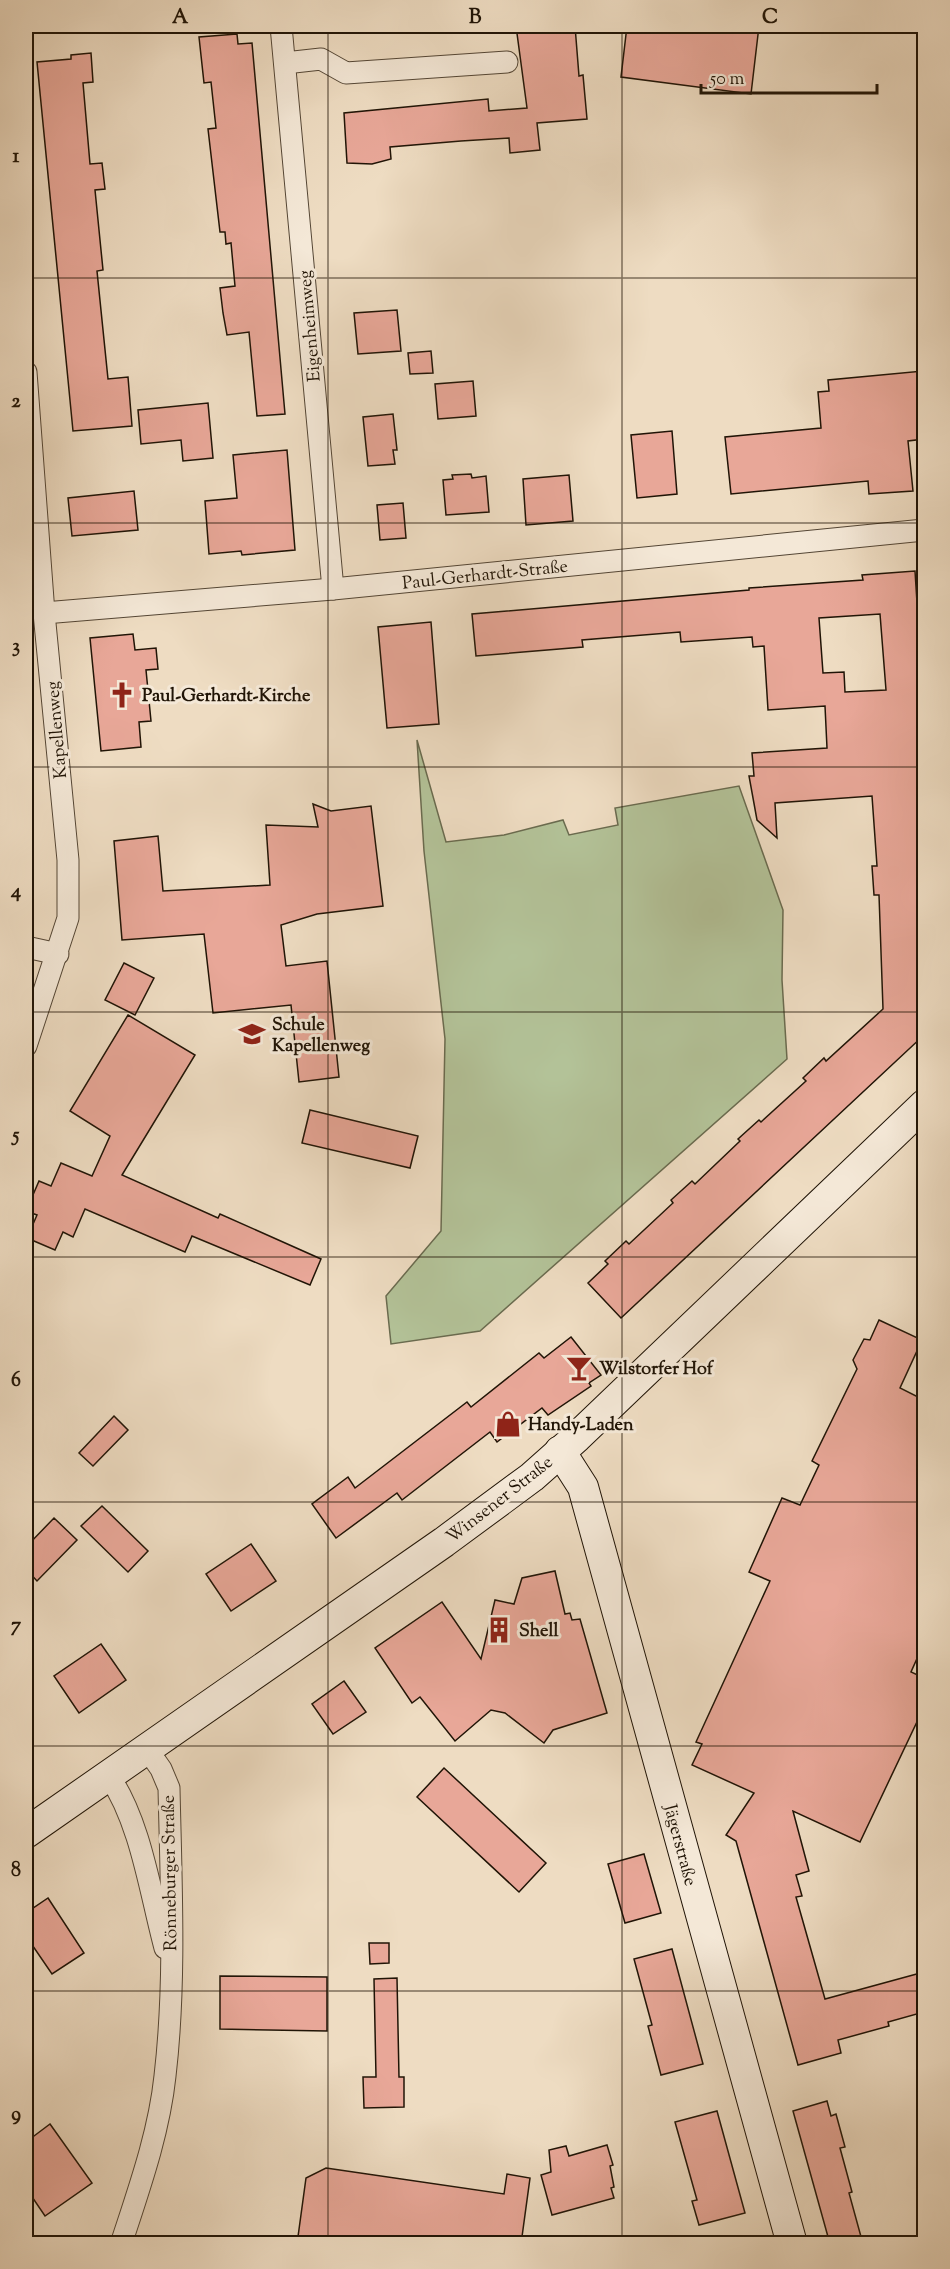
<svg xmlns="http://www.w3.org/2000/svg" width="950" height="2269" viewBox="0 0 950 2269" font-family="'Sorts Mill Goudy',serif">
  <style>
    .green { fill: #b3c298; stroke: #6a6b4f; stroke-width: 1.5 }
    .building { fill: #e8a798; stroke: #201406; stroke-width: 1.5; fill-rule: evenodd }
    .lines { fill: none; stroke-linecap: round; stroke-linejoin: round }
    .street-casing { stroke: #544635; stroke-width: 23 }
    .secondary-casing { stroke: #201406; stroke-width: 32 }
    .street { stroke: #f4e8d7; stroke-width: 21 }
    .secondary { stroke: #f4e8d7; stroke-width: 30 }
    .grid { fill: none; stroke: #201406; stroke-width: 1.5; stroke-opacity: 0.55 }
    .labels { text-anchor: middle; stroke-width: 6; stroke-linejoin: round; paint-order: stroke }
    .street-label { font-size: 18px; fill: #201406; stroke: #f4e8d7 }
    .poi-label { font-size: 18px; font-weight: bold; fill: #201406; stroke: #f4e8d7; text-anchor: start }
    .neatline { fill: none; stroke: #201406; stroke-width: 2 }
    .grid-label { font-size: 20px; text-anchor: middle; font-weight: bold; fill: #201406 }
  </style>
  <rect width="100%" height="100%" fill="#eedcc2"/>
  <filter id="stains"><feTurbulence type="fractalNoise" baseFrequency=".00333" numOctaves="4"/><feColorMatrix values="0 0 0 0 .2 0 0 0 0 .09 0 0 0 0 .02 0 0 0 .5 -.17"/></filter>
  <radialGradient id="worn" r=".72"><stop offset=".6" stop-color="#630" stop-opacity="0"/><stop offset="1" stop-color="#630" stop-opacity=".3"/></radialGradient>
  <path class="green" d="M417 740 446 842 504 835 563 820 569 835 618 825 615 808 739 786 783 910 782 980 787 1059 480 1331 391 1344 386 1296 441 1231 445 1039 424 851Z"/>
  <g class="building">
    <path d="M516 26H575L579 76 583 75 587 119 537 123 540 150 510 153 509 138 461 141 390 147 391 159 372 164 347 163 344 113 488 99 489 111 527 108Z"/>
    <path d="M627 26H759L751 94 621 77Z"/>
    <path d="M237 34 238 44 252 43 285 414 257 416 249 332 227 335 223 313 220 288 235 286 231 243 226 244 225 232H220L208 129 216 128 211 82 204 83 199 37Z"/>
    <path d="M91 53 93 82 83 83 90 164 102 163 105 189 95 190 103 270 97 271 108 379 128 377 132 426 73 431 37 62 71 59V55Z"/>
    <path d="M397 310 401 351 358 354 354 313Z"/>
    <path d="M431 351 433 373 410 374 408 353Z"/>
    <path d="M923 371 924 439 908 441 913 491 869 494 868 481 731 494 725 437 821 428 818 392 829 391 828 380Z"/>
    <path d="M473 381 476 416 438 419 435 384Z"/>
    <path d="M208 403 213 458 183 461 181 440 141 444 138 410Z"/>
    <path d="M393 414 397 450H393L395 464 368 466 363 417Z"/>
    <path d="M672 431 677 494 637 498 631 435Z"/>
    <path d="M287 450 295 550 242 555 241 551 209 554 205 501 237 498 233 455Z"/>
    <path d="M471 474 472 478 486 476 489 512 446 515 443 480 453 479 452 475Z"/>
    <path d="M569 475 573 521 526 525 523 479Z"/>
    <path d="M134 491 138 530 72 536 68 498Z"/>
    <path d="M403 503 406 538 380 540 377 505Z"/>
    <path d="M915 571 919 634 924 633V824H922L924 1035 621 1318 588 1283 608 1264 605 1261 626 1241 629 1244 673 1203 671 1200 692 1181 695 1184 740 1141 738 1139 759 1120 761 1122 806 1081 803 1078 824 1058 826 1061 883 1009 879 895H874L872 866H877L872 796 775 803 777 838 757 820 749 776H754L752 753 827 748 825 706 768 710 764 646 753 647 752 637 681 642 680 632 582 640 583 647 476 656 472 614 749 590V588L863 580 862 575ZM880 614 886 690 845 692 844 672 823 673 819 618Z"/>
    <path d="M431 622 439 724 387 728 378 627Z"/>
    <path d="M133 634 135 650 156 648 158 669 146 670 151 721 139 722 141 747 101 751 90 638Z"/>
    <path d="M313 804 331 811 371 806 383 906 317 914 281 925 286 966 327 961 339 1077 299 1082 291 1005 213 1013 204 934 122 940 114 841 158 836 163 891 270 885 266 825 318 827Z"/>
    <path d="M124 963 154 978 135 1015 105 1000Z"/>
    <path d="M128 1015 195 1055 122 1175 218 1218 220 1214 321 1259 310 1285 192 1236 185 1252 85 1209 73 1237 63 1232 55 1250 27 1238 37 1215 26 1211 39 1181 51 1186 61 1163 92 1176 110 1136 70 1111Z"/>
    <path d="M310 1110 418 1136 410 1168 302 1143Z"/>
    <path d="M879 1320 922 1340 900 1388 924 1400V1643L911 1672 924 1678V1707L860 1842 793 1811 809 1871 796 1875 802 1896 796 1897 825 1999 924 1972V2012L888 2022 889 2026 838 2040 841 2053 798 2065 736 1841 726 1835 754 1793 692 1765 702 1744 696 1742 770 1581 749 1572 782 1498 800 1505 819 1465 812 1461 857 1369 853 1360 864 1339 870 1340Z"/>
    <path d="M571 1337 601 1375 589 1383 591 1386 548 1415 542 1408 497 1442 490 1432 402 1500 397 1493 336 1538 312 1504 348 1477 355 1488 467 1402 471 1407 539 1353 544 1358Z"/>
    <path d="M114 1416 128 1430 93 1466 79 1453Z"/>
    <path d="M102 1506 148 1551 128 1572 81 1526Z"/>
    <path d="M54 1518 77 1540 37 1581 26 1569V1547Z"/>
    <path d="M251 1544 276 1581 231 1611 206 1574Z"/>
    <path d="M555 1571 565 1614 570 1613 572 1620 580 1619 607 1713 553 1730 544 1743 505 1713 491 1710 455 1741 420 1697 412 1703 375 1648 442 1602 481 1659 495 1600 514 1604 522 1578Z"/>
    <path d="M101 1644 126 1680 79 1713 54 1676Z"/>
    <path d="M344 1681 366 1712 333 1734 312 1704Z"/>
    <path d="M444 1768 546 1863 519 1892 417 1797Z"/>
    <path d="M644 1854 661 1913 625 1923 608 1864Z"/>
    <path d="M48 1898 84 1953 52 1974 26 1936V1913Z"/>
    <path d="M369 1943H389V1963L370 1964Z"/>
    <path d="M672 1949 703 2064 661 2075 648 2026 652 2025 634 1959Z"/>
    <path d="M220 1976 327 1977V2031L220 2029Z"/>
    <path d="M397 1978 399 2077H404V2107L364 2108 363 2077H376L374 1979Z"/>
    <path d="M827 2101 831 2116 836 2114 845 2147 840 2148 852 2192 849 2193 863 2244H830L793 2111Z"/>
    <path d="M717 2111 745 2213 699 2225 692 2201 697 2200 675 2122Z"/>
    <path d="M50 2124 92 2183 45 2216 26 2188V2142Z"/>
    <path d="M607 2145 613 2165 610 2166 614 2187 611 2188 614 2198 552 2215 541 2175 551 2172 549 2150 566 2146 569 2156Z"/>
    <path d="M326 2168 504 2194 507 2174 530 2178 521 2244H297L306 2178Z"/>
  </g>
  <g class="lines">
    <g class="street-casing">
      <g id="street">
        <path d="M281 26 333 589"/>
        <path d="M285 63 321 59 346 73 507 62"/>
        <path d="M26 372 44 613 68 860V918L26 1046"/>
        <path d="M44 613 333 589 924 530"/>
        <path d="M26 947 58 954"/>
        <path d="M109 1776C141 1823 150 1892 165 1948"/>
        <path d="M121 2244C139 2189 159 2133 165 2076 176 1982 171 1882 169 1788L161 1769 147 1749"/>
      </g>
    </g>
    <g class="secondary-casing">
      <g id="secondary">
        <path d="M560 1451 583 1487 792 2244"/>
        <path d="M26 1833 444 1542 532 1477 577 1437 924 1105"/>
      </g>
    </g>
    <use href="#street" class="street"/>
    <use href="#secondary" class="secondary"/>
  </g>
  <path class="grid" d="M328 26V2244M622 26V2244M26 278H924M26 523H924M26 767H924M26 1012H924M26 1257H924M26 1502H924M26 1746H924M26 1991H924"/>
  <defs>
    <g id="church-bare" transform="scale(2.07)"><path d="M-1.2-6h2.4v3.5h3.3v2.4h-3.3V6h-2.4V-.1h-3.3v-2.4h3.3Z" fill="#8f2418" stroke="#f4e8d7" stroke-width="2.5" paint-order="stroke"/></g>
    <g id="school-bare" transform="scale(2.07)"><path d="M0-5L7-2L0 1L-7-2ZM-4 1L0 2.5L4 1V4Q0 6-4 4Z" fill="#8f2418" stroke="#f4e8d7" stroke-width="2.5" paint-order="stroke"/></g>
    <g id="bar-bare" transform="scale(2.07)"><path d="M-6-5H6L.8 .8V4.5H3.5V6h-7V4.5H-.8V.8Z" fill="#8f2418" stroke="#f4e8d7" stroke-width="2.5" paint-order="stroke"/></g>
    <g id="shop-bare" transform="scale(2.07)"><path d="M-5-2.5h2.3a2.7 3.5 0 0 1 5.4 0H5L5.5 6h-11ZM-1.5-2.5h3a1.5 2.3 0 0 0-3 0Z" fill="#8f2418" stroke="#f4e8d7" stroke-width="2.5" paint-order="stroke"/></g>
    <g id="building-bare" transform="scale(2.07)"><path d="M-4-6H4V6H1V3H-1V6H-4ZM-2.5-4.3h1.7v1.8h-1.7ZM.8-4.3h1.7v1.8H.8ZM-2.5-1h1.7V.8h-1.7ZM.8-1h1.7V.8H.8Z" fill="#8f2418" stroke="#f4e8d7" stroke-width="2.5" paint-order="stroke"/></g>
  </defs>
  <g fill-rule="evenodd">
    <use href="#church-bare" x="122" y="695"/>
    <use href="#school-bare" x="252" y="1034"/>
    <use href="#bar-bare" x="579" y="1368"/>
    <use href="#shop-bare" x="508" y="1424"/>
    <use href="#building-bare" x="499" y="1630"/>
  </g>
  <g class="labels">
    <g class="street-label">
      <text transform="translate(309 326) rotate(-95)" y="6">Eigenheimweg</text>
      <text transform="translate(485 574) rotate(-6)" y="6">Paul-Gerhardt-Straße</text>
      <text transform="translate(56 730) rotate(-95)" y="6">Kapellenweg</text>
      <text transform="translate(499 1499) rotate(-38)" y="6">Winsener Straße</text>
      <text transform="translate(681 1845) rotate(75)" y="6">Jägerstraße</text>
      <text transform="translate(169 1873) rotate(-91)" y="6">Rönneburger Straße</text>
    </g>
    <g class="poi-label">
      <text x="142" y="701">Paul-Gerhardt-Kirche</text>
      <text x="272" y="1030">Schule<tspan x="272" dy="21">Kapellenweg</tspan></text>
      <text x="599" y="1374">Wilstorfer Hof</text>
      <text x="528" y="1430">Handy-Laden</text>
      <text x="519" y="1636">Shell</text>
    </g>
  </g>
  <rect width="950" height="2269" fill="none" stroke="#eedcc2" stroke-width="66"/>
  <path d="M701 84v9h176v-9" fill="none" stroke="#201406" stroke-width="3"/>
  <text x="710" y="84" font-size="18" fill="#201406" stroke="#f4e8d7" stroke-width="4.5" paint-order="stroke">50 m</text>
  <rect x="33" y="33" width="884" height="2203" class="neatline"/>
  <g class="grid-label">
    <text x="180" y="23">A</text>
    <text x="475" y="23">B</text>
    <text x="770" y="23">C</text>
    <text x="16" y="162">1</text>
    <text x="16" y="407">2</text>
    <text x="16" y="652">3</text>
    <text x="16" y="897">4</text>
    <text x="16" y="1141">5</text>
    <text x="16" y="1386">6</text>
    <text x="16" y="1631">7</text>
    <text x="16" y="1876">8</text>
    <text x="16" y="2120">9</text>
  </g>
  <rect width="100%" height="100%" filter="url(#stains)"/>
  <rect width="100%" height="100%" fill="url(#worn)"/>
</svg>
